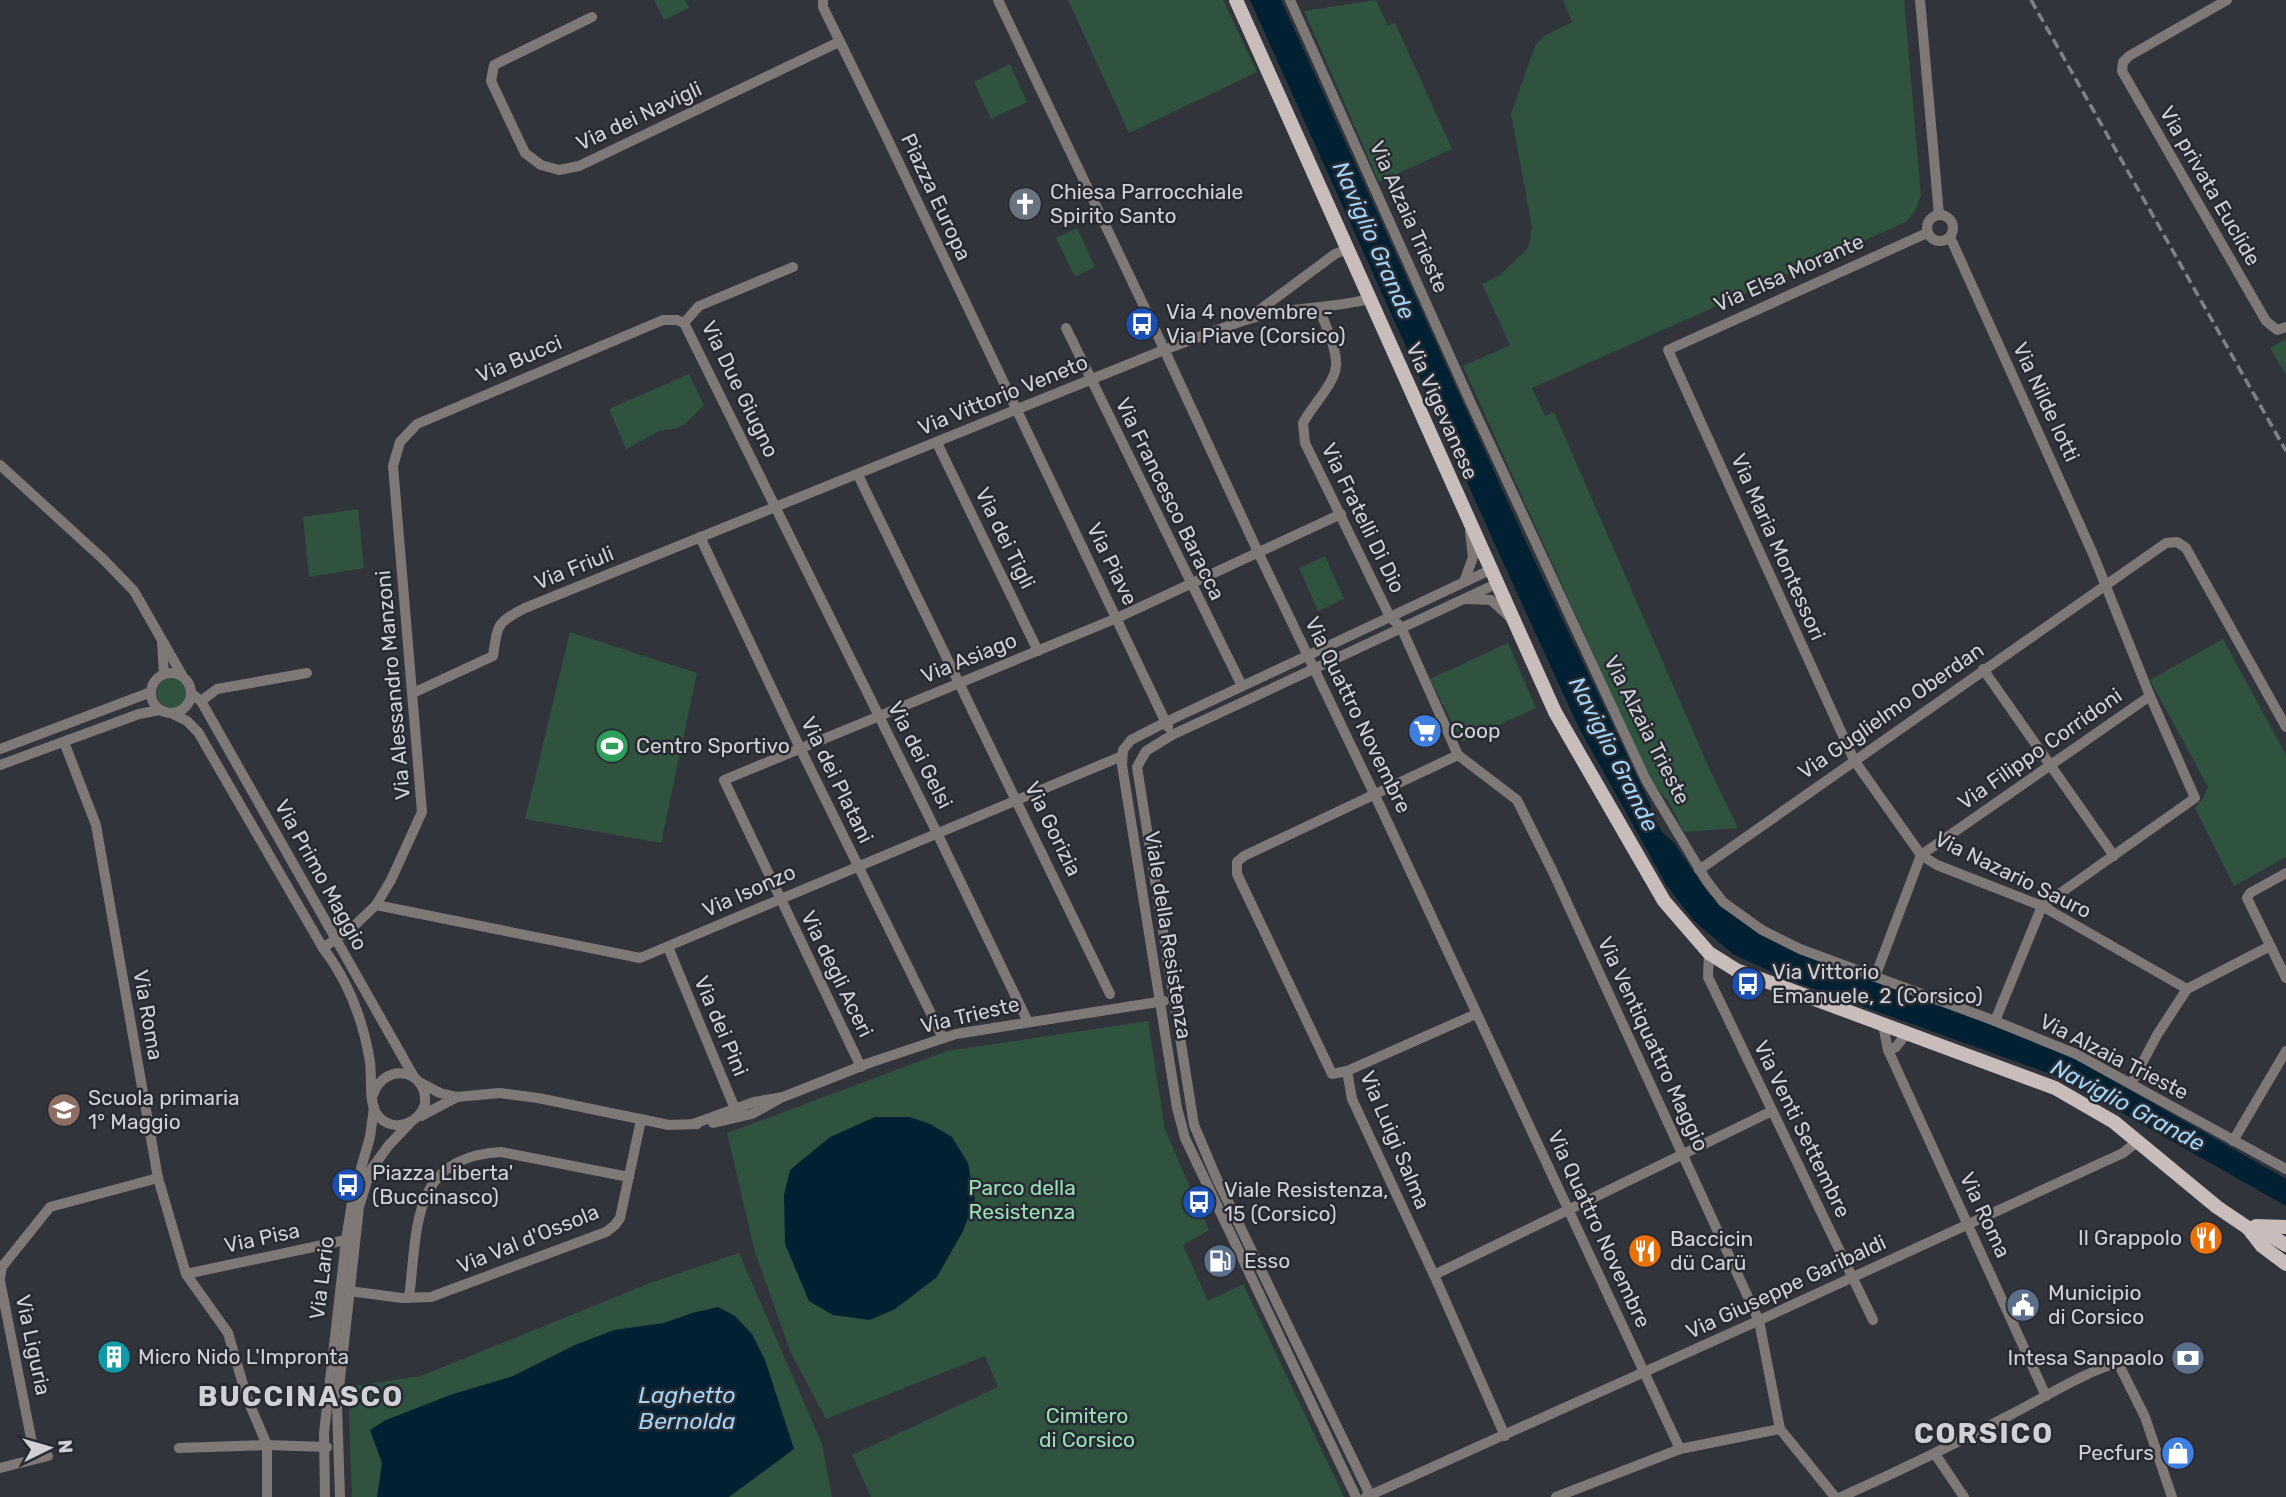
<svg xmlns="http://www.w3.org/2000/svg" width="2286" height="1497" viewBox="0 0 2286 1497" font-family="Rubik,sans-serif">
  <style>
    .green { fill: #2f533e }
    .water { fill: #012032 }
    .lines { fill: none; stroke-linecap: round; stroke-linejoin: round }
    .minor { stroke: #7e7977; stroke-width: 10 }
    .major { stroke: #c8bdba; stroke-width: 14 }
    .rail { stroke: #808188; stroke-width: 3.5; stroke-dasharray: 10 5; stroke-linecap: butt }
    .labels { text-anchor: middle; stroke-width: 5; stroke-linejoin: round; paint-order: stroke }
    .street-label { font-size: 21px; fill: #d0d1d7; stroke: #282a32 }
    .poi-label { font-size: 21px; fill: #d0d1d7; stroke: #282a32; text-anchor: start }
    .park-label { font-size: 21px; fill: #98e0b5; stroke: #282a32 }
    .water-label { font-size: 23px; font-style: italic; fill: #a1d5fa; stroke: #282a32 }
    .district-label { font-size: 28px; font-weight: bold; letter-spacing: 2px; fill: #d0d1d7; stroke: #282a32 }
  </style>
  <rect width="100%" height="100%" fill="#32343c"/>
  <g class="green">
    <path d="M654 0H685L689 8 664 20Z"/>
    <path d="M1068 0H1223L1257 72 1129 133Z"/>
    <path d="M1376 0 1388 26 1395 23 1452 149 1379 182 1304 11Z"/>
    <path d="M1563 0H1904L1921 196 1915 211 1906 222 1532 388 1545 416 1554 412 1709 768 1738 828 1684 832 1668 801 1650 779 1463 366 1510 345 1482 284 1500 275 1528 248 1532 227 1511 114 1535 46 1544 36 1572 22Z"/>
    <path d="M1010 64 1027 102 991 119 974 82Z"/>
    <path d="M1077 228 1095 267 1075 277 1056 238Z"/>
    <path d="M2286 339V375L2270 348Z"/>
    <path d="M689 374 704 405 686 423 678 428 659 431 626 449 609 409Z"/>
    <path d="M358 509 364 568 309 577 303 517Z"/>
    <path d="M1325 556 1344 599 1318 611 1299 568Z"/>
    <path d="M570 632 697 673 661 843 525 819Z"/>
    <path d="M2223 639 2286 755V857L2234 886 2195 808 2203 798 2208 787 2150 680Z"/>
    <path d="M1508 643 1536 708 1462 742 1430 679Z"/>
    <circle cx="172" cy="693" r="15"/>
    <path d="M1148 1021 1165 1130 1209 1230 1183 1245 1208 1301 1243 1284 1344 1497H871L852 1455 998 1387 985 1356 826 1419 791 1353 755 1252 727 1133 947 1051Z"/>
    <path d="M739 1253 822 1444 832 1497H352L348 1387 421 1376 650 1283Z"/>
  </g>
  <g class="water">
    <path d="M1250 0H1281L1530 551 1651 806 1650 811 1662 832 1674 843 1709 894 1757 932 2027 1038 2077 1060 2286 1179V1206L2059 1077 1784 978 1733 954 1694 921 1667 886 1578 726 1502 560Z"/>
    <path d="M875 1117H910L930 1124 952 1137 968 1163 975 1200 963 1231 937 1277 895 1309 870 1320 833 1315 809 1301 785 1244 784 1195 790 1170 830 1137Z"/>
    <path d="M718 1307 735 1316 752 1334 765 1360 794 1449 729 1497H377L382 1463 370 1430 386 1420 450 1395 513 1376 575 1345 614 1330 664 1323 692 1313Z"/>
  </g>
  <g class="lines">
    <g class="minor">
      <path d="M823 0V7L889 142 1168 727"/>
      <path d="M998 0 1151 321 1258 552 1380 806 1680 1449"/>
      <path d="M1290 0 1470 401 1646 780 1706 880 1723 902 1762 930 1800 949 1995 1021 2076 1054 2286 1169"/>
      <path d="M1920 0 1939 215"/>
      <path d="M2227 0 2129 56 2123 62 2122 71 2266 321 2277 330 2286 327"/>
      <path d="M592 17 494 65 491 81 525 153 541 165 559 170 579 166 839 42"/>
      <circle cx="1940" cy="228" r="13"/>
      <path d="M1927 233 1668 350 1854 760 1921 855 1937 865 2042 906 2187 989"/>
      <path d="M1950 237 2093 554 2150 696 2195 798 2042 906 1995 1021"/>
      <path d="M1319 308C1325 325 1337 348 1336 366 1335 383 1311 407 1303 423L1305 443 1390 617 1401 627 1458 755 1517 800 1552 870 1759 1321 1780 1429 1835 1497"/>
      <path d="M1250 317 1335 254 1347 249"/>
      <path d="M684 323 937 833 1028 1022"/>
      <path d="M684 323 699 306 793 267"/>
      <path d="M1066 328 1242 686"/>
      <path d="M937 443 1038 651"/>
      <path d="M0 465 103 559 134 591 182 675"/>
      <path d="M858 475 1110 994"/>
      <path d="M700 537 800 748 943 1038"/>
      <path d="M1464 582 1473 557 1470 532"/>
      <path d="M1467 599 1491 600 1511 618"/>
      <path d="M162 642 164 674"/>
      <path d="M1983 669 2114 856"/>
      <circle cx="171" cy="693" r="20"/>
      <path d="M413 693 493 656C498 624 496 623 525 608L1164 350C1201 337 1239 319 1278 312 1308 307 1339 307 1369 299"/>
      <path d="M192 694 201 701 414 1077"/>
      <path d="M201 701 217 689 307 673"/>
      <path d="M173 714 187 721 198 732 323 948C349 982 363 1019 370 1062 372 1077 369 1098 375 1111 387 1134 418 1127 425 1104 428 1069 384 1061 373 1095"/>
      <path d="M64 742 96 825 158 1178 186 1274 228 1333 247 1398 267 1445V1497"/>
      <path d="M0 749 151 692"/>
      <path d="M1458 755 1244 856 1237 862V874L1332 1074 1347 1071 1476 1014"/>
      <path d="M0 765 139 714 160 710"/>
      <path d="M1699 870 2166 543 2177 542 2186 548 2286 727"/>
      <path d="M2286 873 2250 893 2247 898 2286 978"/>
      <path d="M376 905 640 958 1122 756"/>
      <path d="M668 947 738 1116"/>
      <path d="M323 948 354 926 376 905 391 880 422 812 393 466 400 442 417 424 663 320H677L684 323"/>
      <path d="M1709 953 1708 977 1873 1320"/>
      <path d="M1875 977 1921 855 2150 696"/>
      <path d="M1883 1025 1888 1050 2046 1396"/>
      <path d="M1888 1050 1896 1047 1907 1033"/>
      <path d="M861 1067 724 780 1117 618 1341 514"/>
      <path d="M1347 1071 1352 1099 1434 1275 1505 1436"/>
      <path d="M421 1083 440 1093 457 1097"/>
      <path d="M2131 1084 2157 1035 2187 989 2270 946"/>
      <path d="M421 1116 457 1097 499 1093 538 1098 669 1125 697 1124"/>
      <path d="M713 1123 752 1114 779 1099"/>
      <path d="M693 1124 754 1102 783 1097 869 1063 956 1034 1164 1001"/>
      <path d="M2233 1141 2286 1051"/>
      <path d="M186 1274 346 1240"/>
      <path d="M1434 1275 1772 1111"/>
      <path d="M0 1278 2 1267 50 1207 158 1178"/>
      <path d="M0 1281 35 1458"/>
      <path d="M349 1291 402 1298 431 1297 606 1232 615 1225 620 1218 641 1120"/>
      <path d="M409 1298C418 1228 410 1157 501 1152L629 1177"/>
      <path d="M179 1448 267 1445 327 1447"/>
      <path d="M1935 1454 1964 1497"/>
      <path d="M0 1468 48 1456"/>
      <path d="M325 1497 324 1433 346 1240 353 1196 370 1137 374 1107"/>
      <path d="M340 1497 337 1406 359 1207 370 1171 389 1145 410 1123"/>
      <path d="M1356 1497 1185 1138 1177 1108 1122 765 1123 750 1131 740 1166 722 1490 570"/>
      <path d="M1366 1497 1751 1324 2123 1153 2138 1141"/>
      <path d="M1371 1497 1216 1177 1194 1125 1137 767 1146 751 1172 735 1496 584"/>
      <path d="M1556 1497 1680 1449 1780 1429"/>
      <path d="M1841 1497C1899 1471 1955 1444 2012 1414 2041 1399 2088 1370 2118 1363L2145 1417 2172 1497"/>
    </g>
    <g class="major">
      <path d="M1236 0 1555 712 1664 901 1709 953 1736 970 2055 1088 2114 1122 2217 1207 2248 1228 2268 1234 2286 1245"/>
      <path d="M2256 1226 2286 1227"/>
      <path d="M2248 1228 2262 1246 2286 1264"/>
    </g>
    <path class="rail" d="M2031 0 2286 451"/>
  </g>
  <defs>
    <g id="church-disc" transform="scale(1.75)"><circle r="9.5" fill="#6b7280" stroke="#282a32"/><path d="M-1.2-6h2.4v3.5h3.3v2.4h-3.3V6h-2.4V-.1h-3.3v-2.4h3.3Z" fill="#fff"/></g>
    <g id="bus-disc" transform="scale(1.75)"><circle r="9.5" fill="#1a4fb4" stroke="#282a32"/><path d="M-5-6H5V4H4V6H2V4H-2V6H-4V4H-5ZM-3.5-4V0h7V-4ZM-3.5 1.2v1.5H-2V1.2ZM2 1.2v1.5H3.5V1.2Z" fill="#fff"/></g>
    <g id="supermarket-disc" transform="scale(1.75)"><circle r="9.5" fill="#3f7fe0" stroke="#282a32"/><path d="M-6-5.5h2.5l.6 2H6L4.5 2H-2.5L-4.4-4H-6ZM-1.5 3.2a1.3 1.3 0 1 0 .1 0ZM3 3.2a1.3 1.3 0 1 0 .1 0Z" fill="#fff"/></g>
    <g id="stadium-disc" transform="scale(1.75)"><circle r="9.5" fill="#2e9e5b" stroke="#282a32"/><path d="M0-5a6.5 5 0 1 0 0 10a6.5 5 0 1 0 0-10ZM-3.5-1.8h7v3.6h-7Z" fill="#fff"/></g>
    <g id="school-disc" transform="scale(1.75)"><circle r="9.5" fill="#8d6e63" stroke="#282a32"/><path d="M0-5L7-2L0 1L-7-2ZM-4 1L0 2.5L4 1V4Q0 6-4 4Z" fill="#fff"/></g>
    <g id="restaurant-disc" transform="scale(1.75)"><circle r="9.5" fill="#e8710a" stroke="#282a32"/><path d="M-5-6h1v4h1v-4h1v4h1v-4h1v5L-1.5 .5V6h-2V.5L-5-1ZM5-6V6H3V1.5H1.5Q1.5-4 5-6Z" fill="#fff"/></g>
    <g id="fuel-disc" transform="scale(1.75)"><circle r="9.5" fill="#5c6f8a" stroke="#282a32"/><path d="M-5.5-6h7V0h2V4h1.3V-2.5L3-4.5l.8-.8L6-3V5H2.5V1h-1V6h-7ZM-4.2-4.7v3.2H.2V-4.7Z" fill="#fff"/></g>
    <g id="civic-disc" transform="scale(1.75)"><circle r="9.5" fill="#5c6f8a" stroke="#282a32"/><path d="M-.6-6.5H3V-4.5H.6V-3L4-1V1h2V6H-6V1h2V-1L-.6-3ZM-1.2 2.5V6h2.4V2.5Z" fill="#fff"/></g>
    <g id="building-disc" transform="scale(1.75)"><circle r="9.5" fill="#0f9aa8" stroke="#282a32"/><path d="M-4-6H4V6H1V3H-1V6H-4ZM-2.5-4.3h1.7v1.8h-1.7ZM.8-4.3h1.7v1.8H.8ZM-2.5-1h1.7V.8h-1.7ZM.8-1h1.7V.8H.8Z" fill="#fff"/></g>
    <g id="bank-disc" transform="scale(1.75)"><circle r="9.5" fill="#5c6f8a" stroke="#282a32"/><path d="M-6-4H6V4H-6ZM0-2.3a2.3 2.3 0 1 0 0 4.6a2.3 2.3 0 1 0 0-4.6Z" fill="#fff"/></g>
    <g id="shop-disc" transform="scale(1.75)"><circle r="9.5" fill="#3f7fe0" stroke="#282a32"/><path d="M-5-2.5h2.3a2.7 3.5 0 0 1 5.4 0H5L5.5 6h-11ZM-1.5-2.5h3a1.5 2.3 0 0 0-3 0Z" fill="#fff"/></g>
  </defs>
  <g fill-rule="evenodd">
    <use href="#church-disc" x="1025" y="204"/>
    <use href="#bus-disc" x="1142" y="324"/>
    <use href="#supermarket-disc" x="1425" y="731"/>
    <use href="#stadium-disc" x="612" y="746"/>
    <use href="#bus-disc" x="1748" y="984"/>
    <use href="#school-disc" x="64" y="1110"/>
    <use href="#bus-disc" x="348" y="1185"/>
    <use href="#bus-disc" x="1199" y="1202"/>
    <use href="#restaurant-disc" x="2206" y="1238"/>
    <use href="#restaurant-disc" x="1645" y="1251"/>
    <use href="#fuel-disc" x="1220" y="1261"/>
    <use href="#civic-disc" x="2023" y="1305"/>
    <use href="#building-disc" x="114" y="1357"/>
    <use href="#bank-disc" x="2188" y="1358"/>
    <use href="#shop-disc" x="2178" y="1453"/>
  </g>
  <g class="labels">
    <g class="street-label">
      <text transform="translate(639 116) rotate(-25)" y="7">Via dei Navigli</text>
      <text transform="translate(2210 186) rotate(60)" y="7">Via privata Euclide</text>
      <text transform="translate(936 197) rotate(65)" y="7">Piazza Europa</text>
      <text transform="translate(1409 217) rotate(66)" y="7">Via Alzaia Trieste</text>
      <text transform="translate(1789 273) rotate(-24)" y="7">Via Elsa Morante</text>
      <text transform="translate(519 359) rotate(-23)" y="7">Via Bucci</text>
      <text transform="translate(740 389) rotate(64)" y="7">Via Due Giugno</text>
      <text transform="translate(1003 395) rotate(-22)" y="7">Via Vittorio Veneto</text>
      <text transform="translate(2046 402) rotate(65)" y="7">Via Nilde Iotti</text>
      <text transform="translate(1442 411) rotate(66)" y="7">Via Vigevanese</text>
      <text transform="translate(1170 499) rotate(64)" y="7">Via Francesco Baracca</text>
      <text transform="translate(1363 518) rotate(64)" y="7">Via Fratelli Di Dio</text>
      <text transform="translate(1005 538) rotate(64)" y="7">Via dei Tigli</text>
      <text transform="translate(1778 547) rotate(66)" y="7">Via Maria Montessori</text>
      <text transform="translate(1112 564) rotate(64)" y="7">Via Piave</text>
      <text transform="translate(574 568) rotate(-22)" y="7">Via Friuli</text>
      <text transform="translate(969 658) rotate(-22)" y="7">Via Asiago</text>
      <text transform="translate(393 685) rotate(-95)" y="7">Via Alessandro Manzoni</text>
      <text transform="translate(1891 711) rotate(-35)" y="7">Via Guglielmo Oberdan</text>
      <text transform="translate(1358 715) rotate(64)" y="7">Via Quattro Novembre</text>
      <text transform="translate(1647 730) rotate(63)" y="7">Via Alzaia Trieste</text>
      <text transform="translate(2040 749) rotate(-35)" y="7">Via Filippo Corridoni</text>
      <text transform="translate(920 755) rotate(63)" y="7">Via dei Gelsi</text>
      <text transform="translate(837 780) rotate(64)" y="7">Via dei Platani</text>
      <text transform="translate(1053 829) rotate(64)" y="7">Via Gorizia</text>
      <text transform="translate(321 875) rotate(61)" y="7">Via Primo Maggio</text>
      <text transform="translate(2013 875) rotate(26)" y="7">Via Nazario Sauro</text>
      <text transform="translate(749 891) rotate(-24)" y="7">Via Isonzo</text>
      <text transform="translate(1168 935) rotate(81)" y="7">Viale della Resistenza</text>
      <text transform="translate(837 974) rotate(64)" y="7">Via degli Aceri</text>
      <text transform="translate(148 1015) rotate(80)" y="7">Via Roma</text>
      <text transform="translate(970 1015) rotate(-13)" y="7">Via Trieste</text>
      <text transform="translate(721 1026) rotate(67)" y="7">Via dei Pini</text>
      <text transform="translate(1653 1044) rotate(65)" y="7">Via Ventiquattro Maggio</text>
      <text transform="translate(2114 1057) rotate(27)" y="7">Via Alzaia Trieste</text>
      <text transform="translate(1802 1129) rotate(64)" y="7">Via Venti Settembre</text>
      <text transform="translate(1395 1140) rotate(67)" y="7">Via Luigi Salma</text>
      <text transform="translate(1985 1215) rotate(65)" y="7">Via Roma</text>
      <text transform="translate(1599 1229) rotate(65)" y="7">Via Quattro Novembre</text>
      <text transform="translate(262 1238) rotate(-12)" y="7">Via Pisa</text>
      <text transform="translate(528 1239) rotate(-22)" y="7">Via Val d'Ossola</text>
      <text transform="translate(322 1278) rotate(-83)" y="7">Via Lario</text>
      <text transform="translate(1786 1287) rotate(-25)" y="7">Via Giuseppe Garibaldi</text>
      <text transform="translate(33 1345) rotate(78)" y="7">Via Liguria</text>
    </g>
    <g class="poi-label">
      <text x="1050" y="199">Chiesa Parrocchiale<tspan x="1050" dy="24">Spirito Santo</tspan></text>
      <text x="1166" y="319">Via 4 novembre -<tspan x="1166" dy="24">Via Piave (Corsico)</tspan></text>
      <text x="1450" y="738">Coop</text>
      <text x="636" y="753">Centro Sportivo</text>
      <text x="1772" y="979">Via Vittorio<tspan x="1772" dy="24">Emanuele, 2 (Corsico)</tspan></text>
      <text x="88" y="1105">Scuola primaria<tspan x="88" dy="24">1° Maggio</tspan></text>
      <text x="372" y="1180">Piazza Liberta'<tspan x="372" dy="24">(Buccinasco)</tspan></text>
      <text x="1224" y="1197">Viale Resistenza,<tspan x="1224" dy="24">15 (Corsico)</tspan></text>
      <text x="2182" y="1245" text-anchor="end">Il Grappolo</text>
      <text x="1670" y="1246">Baccicin<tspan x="1670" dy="24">dü Carü</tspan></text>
      <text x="1244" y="1268">Esso</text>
      <text x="2048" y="1300">Municipio<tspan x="2048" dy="24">di Corsico</tspan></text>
      <text x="138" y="1364">Micro Nido L'Impronta</text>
      <text x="2164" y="1365" text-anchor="end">Intesa Sanpaolo</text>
      <text x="2154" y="1460" text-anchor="end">Pecfurs</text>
    </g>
    <g class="park-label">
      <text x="1022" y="1195">Parco della<tspan x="1022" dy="24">Resistenza</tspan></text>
      <text x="1087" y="1423">Cimitero<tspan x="1087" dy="24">di Corsico</tspan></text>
    </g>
    <g class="water-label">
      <text transform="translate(1374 240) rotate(66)" y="8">Naviglio Grande</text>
      <text transform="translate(1614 754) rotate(63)" y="8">Naviglio Grande</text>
      <text transform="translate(2128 1105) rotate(28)" y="8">Naviglio Grande</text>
      <text x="687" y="1403">Laghetto<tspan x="687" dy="26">Bernolda</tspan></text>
    </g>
    <g class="district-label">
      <text x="301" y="1406">BUCCINASCO</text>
      <text x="1984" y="1443">CORSICO</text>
    </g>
  </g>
  <g transform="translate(49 1448) rotate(85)" stroke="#282a32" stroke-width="5" paint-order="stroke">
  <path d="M0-5L12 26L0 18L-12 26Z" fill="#d0d1d7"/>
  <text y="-10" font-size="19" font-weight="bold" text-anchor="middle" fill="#d0d1d7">N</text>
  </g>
</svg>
